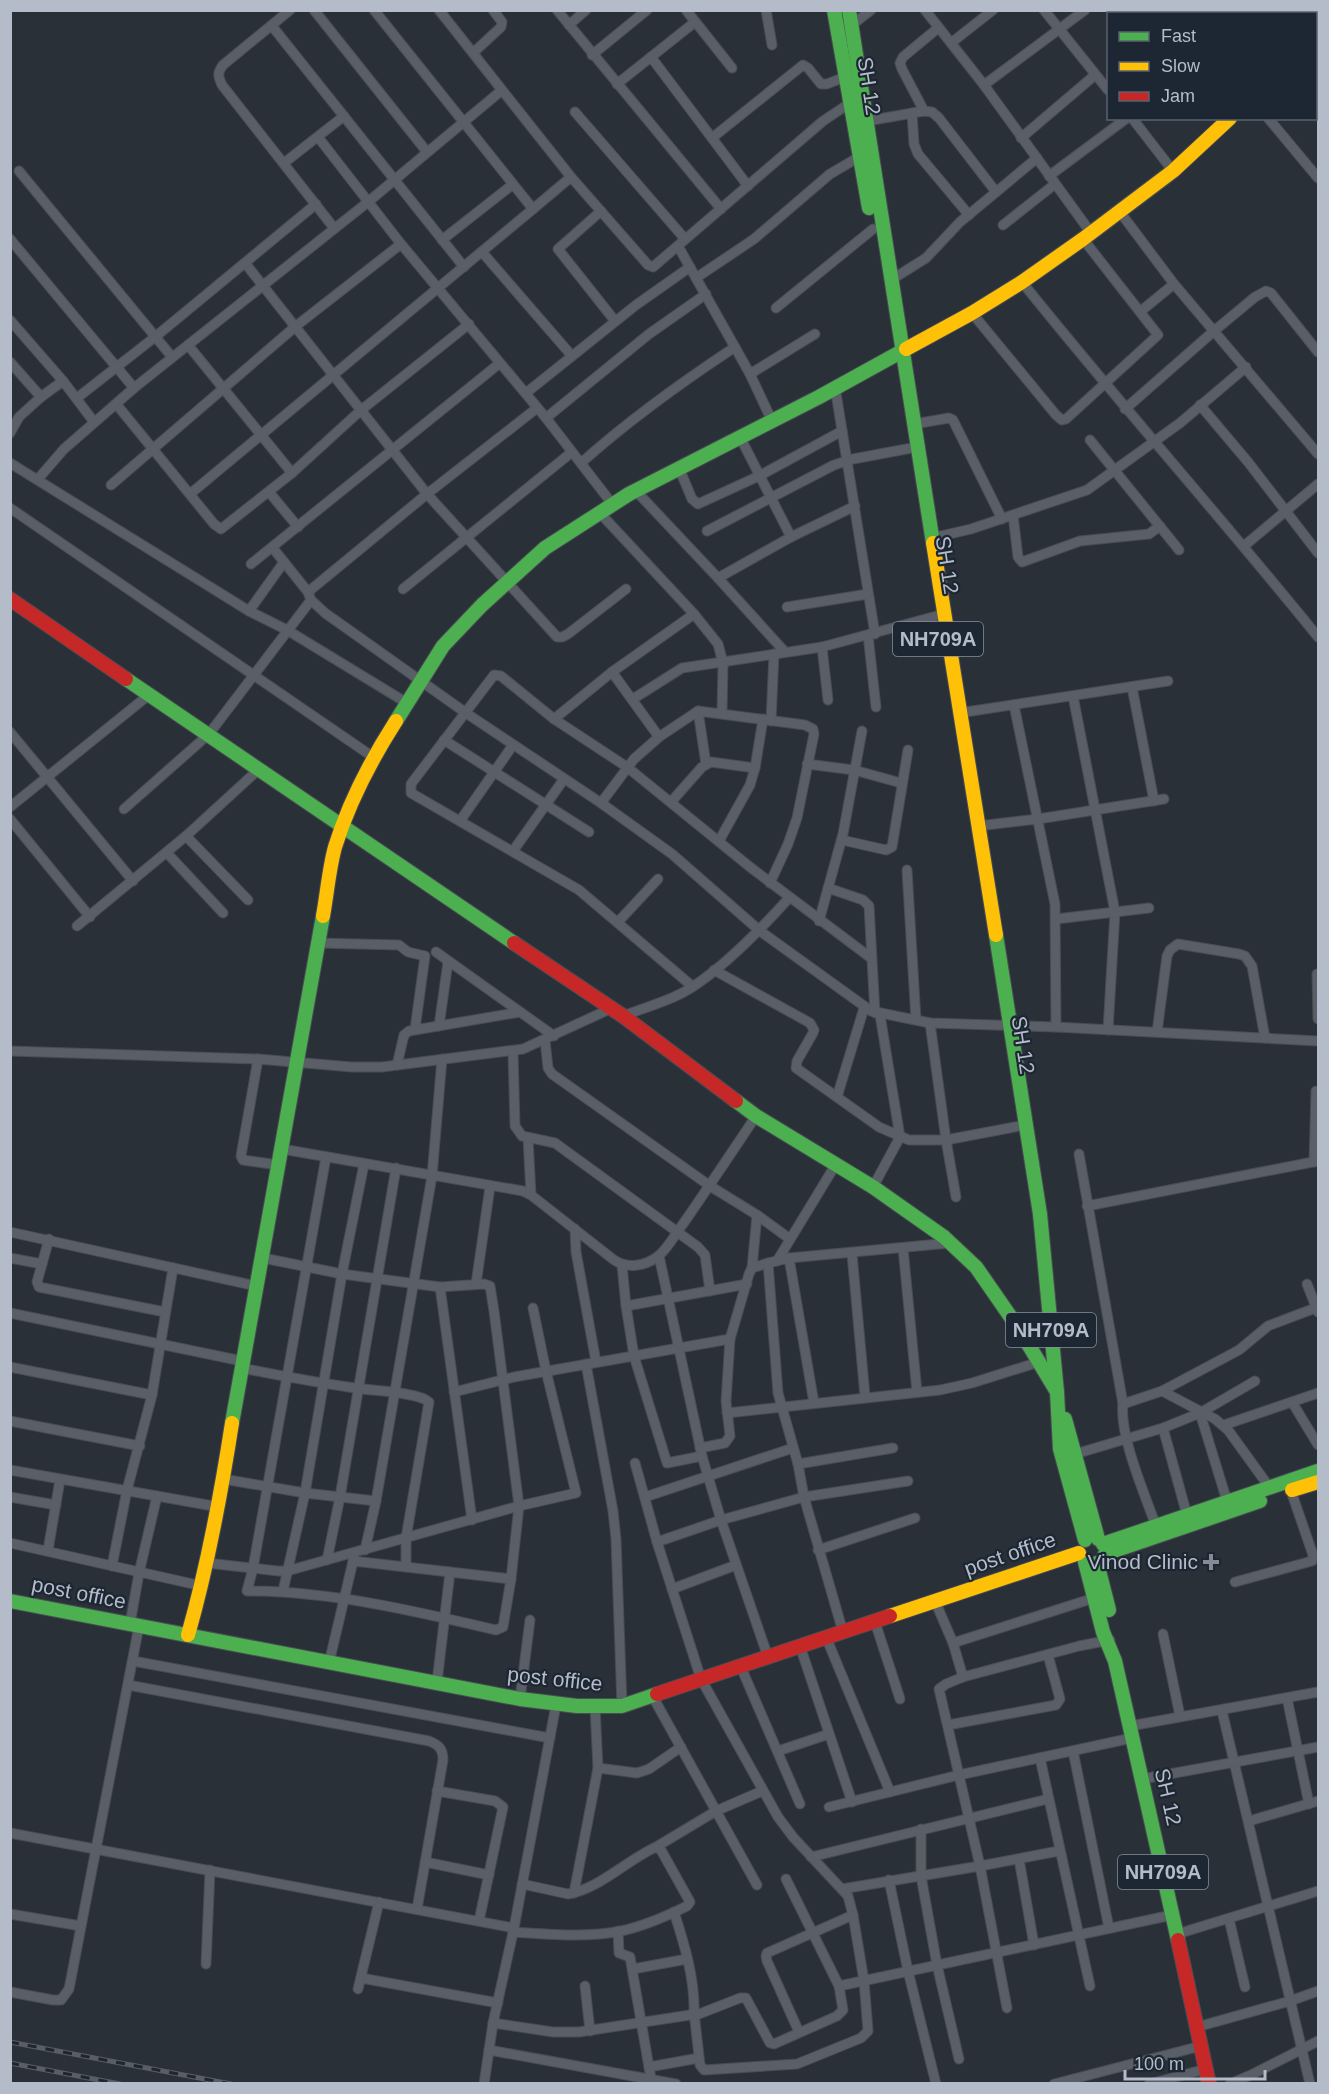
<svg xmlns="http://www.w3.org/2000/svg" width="1329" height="2094" viewBox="0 0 1329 2094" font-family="Helvetica,sans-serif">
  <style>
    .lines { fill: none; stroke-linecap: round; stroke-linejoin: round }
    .street-casing { stroke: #484c53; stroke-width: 11 }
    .fast-casing { stroke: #484c53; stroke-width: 16 }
    .slow-casing { stroke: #484c53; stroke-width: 16 }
    .jam-casing { stroke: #484c53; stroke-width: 16 }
    .street { stroke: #5a5e66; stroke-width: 9 }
    .fast { stroke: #4caf50; stroke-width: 14 }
    .slow { stroke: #ffc107; stroke-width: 14 }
    .jam { stroke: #c62828; stroke-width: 14 }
    .rail-casing { stroke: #595d64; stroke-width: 5 }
    .rail { stroke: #1d2633; stroke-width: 3; stroke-dasharray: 9; stroke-linecap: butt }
    .poi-dot { fill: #848b96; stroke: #1d2633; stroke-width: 2 }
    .labels { text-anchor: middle; stroke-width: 4.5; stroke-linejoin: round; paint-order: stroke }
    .shield { fill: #1d2633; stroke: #878f9c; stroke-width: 1.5 }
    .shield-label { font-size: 20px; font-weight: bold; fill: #b4bcc9 }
    .street-label { font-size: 21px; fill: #b4bcc9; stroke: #1d2633 }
    .poi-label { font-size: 21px; fill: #b4bcc9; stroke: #1d2633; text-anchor: end }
  </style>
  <rect width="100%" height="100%" fill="#2a3038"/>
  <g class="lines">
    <g class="street-casing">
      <g id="street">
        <path d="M290 10 223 65C217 73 218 76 222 85L334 228"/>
        <path d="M314 10 427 152"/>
        <path d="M374 10 533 209 571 177"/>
        <path d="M557 10 721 209"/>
        <path d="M686 10 732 68"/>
        <path d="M766 10 772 45"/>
        <path d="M925 10 984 85 1091 233"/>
        <path d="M1044 10 1108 90"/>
        <path d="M1251 14 1254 11"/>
        <path d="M569 25 586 10"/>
        <path d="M852 25 871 10"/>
        <path d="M272 26 464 267"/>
        <path d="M951 43 993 10"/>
        <path d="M473 53 501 27 502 22 493 10"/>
        <path d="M592 55 647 10"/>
        <path d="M651 57 748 186"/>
        <path d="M1316 65 1318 69"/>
        <path d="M617 84 695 22"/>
        <path d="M984 85 1085 10"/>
        <path d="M502 90 571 177 648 265 653 267 823 121 850 103"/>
        <path d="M924 111 902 69 900 63 903 57 938 28"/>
        <path d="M575 112 685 239"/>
        <path d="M912 113 914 144 918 154 969 215"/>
        <path d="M1132 118 1173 171"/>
        <path d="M1268 118 1318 178"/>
        <path d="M867 121 924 111 932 112 939 118 996 192"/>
        <path d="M318 137 401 244 546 418 613 505"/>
        <path d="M712 138 803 65 808 68 821 84H827L847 76"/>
        <path d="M1021 138 1095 75"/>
        <path d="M284 163 344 116"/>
        <path d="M19 171 172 357"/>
        <path d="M1049 176 1127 118"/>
        <path d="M601 211 558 249 615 321"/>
        <path d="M1120 212 1174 284 1318 454"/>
        <path d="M1003 225 1055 184"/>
        <path d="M10 239 134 388"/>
        <path d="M442 240 512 185"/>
        <path d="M678 246 750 374 772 421"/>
        <path d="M482 252 572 356"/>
        <path d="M245 263 427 494 557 637H562L568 634 626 589"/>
        <path d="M696 278 754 239 830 174 859 157"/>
        <path d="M891 280 926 258 960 222 1037 158"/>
        <path d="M1022 282C1118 402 1221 517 1318 637"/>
        <path d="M776 308 873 229"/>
        <path d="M1141 311 1174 284"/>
        <path d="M972 313 1056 415 1062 420 1066 419 1158 335 1083 239"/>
        <path d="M10 320 63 381 94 422"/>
        <path d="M188 345 292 473"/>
        <path d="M10 362 41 397 63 381"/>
        <path d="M750 374 815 334"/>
        <path d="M835 387 875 634"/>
        <path d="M526 393 636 305 690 267"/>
        <path d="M77 398 155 337 316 204"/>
        <path d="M117 405 214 524 221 529 292 473 360 411 469 324"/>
        <path d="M1200 405 1248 462 1318 553"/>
        <path d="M1125 409 1214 331 1255 297 1266 291 1271 293 1318 352"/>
        <path d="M546 418 649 334 706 294"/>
        <path d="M914 424 949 418 953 420 1002 519"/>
        <path d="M10 433 19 417 41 397"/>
        <path d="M740 437 791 537"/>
        <path d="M1090 440 1179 550"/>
        <path d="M10 463 249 611 287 630 407 703"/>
        <path d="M581 463C629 420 682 382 735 347"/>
        <path d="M679 468 692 499 698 504 759 476 842 431"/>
        <path d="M38 479 64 449 134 388 368 202 502 90 439 10"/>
        <path d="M111 485 296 326 401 244"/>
        <path d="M636 491 718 578 785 652"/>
        <path d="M269 492 298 527"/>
        <path d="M190 494 533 209"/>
        <path d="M10 508 373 757"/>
        <path d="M599 512 694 614 718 644 723 663 722 713"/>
        <path d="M1013 515 1018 557 1022 562 1080 541 1149 534 1160 526"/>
        <path d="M707 531 834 465 853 459 917 447"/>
        <path d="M932 538 971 529 1087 490 1180 423 1246 367"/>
        <path d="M1244 546 1318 484"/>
        <path d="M272 547 308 592 427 494 537 408"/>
        <path d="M251 564 500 363"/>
        <path d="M718 578 791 537 855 506"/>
        <path d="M403 589 572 452"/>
        <path d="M308 592 311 600 325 613 466 713 601 803 672 854 760 931 871 1011 930 1023 1056 1027 1318 1041"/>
        <path d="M787 607 868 594"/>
        <path d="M249 611 284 562"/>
        <path d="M868 635 876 707"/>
        <path d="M822 647 828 700"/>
        <path d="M1132 687 1154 801"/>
        <path d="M1073 696 1115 912 1108 1030"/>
        <path d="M633 699 682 668 822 647 944 614"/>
        <path d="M1014 705 1055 904 1056 1027"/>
        <path d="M698 711 706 764"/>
        <path d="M959 713 1168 681"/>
        <path d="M554 719 612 672 694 614"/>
        <path d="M771 721 774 654"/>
        <path d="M10 732 133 881"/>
        <path d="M659 737 698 711 805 725 813 729 814 734 797 818 788 844 770 883"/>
        <path d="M444 740 589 832"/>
        <path d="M807 764 854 770 901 783"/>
        <path d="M671 802 702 767 711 762 755 768"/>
        <path d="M601 803 634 759 659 737 612 672"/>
        <path d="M10 807 150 694"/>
        <path d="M124 809 209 734 311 600"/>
        <path d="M10 819 90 917"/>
        <path d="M460 821 513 745"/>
        <path d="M978 826 1038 819 1164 799"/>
        <path d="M186 836 248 900"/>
        <path d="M842 840 886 850 892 847 908 750"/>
        <path d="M719 841 750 785 755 768 763 719"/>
        <path d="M513 851 564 779"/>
        <path d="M167 853 223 913"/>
        <path d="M907 870 916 1020"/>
        <path d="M828 888 863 900 869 906 875 1013"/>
        <path d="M1056 919 1149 908"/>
        <path d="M819 921 843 834 862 731"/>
        <path d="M618 922 658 879"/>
        <path d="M77 926 186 836 258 770"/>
        <path d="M318 943 399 945 408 952 425 956 415 1029"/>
        <path d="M436 952 554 1036"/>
        <path d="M714 970 810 1023 814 1030 813 1033 797 1061 796 1068 879 1127 909 1140H946L1025 1125"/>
        <path d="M1317 974 1318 1019"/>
        <path d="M692 986 579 890 411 793V784L494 675 501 676 554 719 627 767 750 867 871 958"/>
        <path d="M623 1016C643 1008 666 1002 684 992 721 971 761 929 789 898"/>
        <path d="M930 1023 946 1140 956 1197"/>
        <path d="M439 1026 448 962"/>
        <path d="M1157 1032 1167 956 1170 950 1178 944 1239 954 1245 956 1252 966 1265 1038"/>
        <path d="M545 1040 548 1068 552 1074 710 1186 757 1215 790 1239"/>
        <path d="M10 1051 258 1059 352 1067H382L523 1049 612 1008"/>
        <path d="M513 1051 515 1126 522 1136 555 1143 698 1247 705 1255 710 1291"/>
        <path d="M258 1059 241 1156 243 1160 278 1165"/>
        <path d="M397 1065 404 1035 409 1031 520 1012"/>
        <path d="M837 1097 864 1008"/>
        <path d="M528 1138 531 1195"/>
        <path d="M282 1149 523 1191 531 1195 614 1260C627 1269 645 1266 657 1257 668 1249 675 1234 683 1224 708 1188 732 1152 756 1116"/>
        <path d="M1079 1154 1123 1404"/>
        <path d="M326 1157 253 1568 247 1591C330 1591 415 1611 496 1630L503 1627 511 1579 519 1506 494 1311 490 1286 484 1284 440 1287 472 1520"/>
        <path d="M1314 1162 1316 1091"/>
        <path d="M873 1187 900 1137 880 1015"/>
        <path d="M1087 1206 1318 1161"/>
        <path d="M575 1229 576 1252 596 1362"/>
        <path d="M10 1232 256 1286"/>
        <path d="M49 1239 37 1282 39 1287 165 1312"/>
        <path d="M903 1248 917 1392"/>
        <path d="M852 1254 865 1396"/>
        <path d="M659 1256 702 1456 721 1520 768 1657"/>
        <path d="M10 1258 42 1264"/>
        <path d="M263 1258 342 1274 440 1287"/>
        <path d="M789 1258 814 1403"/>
        <path d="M777 1261 836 1164"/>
        <path d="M622 1265 626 1306 634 1356 667 1463 702 1456"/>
        <path d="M752 1268 757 1215"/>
        <path d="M476 1284 490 1187"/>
        <path d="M1307 1284 1318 1312"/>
        <path d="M626 1306 747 1284"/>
        <path d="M10 1313 242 1361"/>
        <path d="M586 1364 613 1511 616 1539 622 1706"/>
        <path d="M10 1367 152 1395"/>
        <path d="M241 1368C279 1375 318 1383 356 1388 372 1391 418 1392 429 1402L406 1538V1566"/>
        <path d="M1162 1391 1239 1350 1268 1326 1318 1307"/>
        <path d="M454 1392 514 1377 730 1339"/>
        <path d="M1292 1402 1318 1445"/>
        <path d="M727 1413 940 1390 972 1383 1039 1362"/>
        <path d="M1200 1413 1227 1501"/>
        <path d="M10 1421 140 1446"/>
        <path d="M1224 1425 1318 1393"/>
        <path d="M1163 1428 1187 1515"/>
        <path d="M700 1448 725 1443 730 1436 726 1401 730 1339 749 1274 752 1268 768 1263"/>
        <path d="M1075 1454 1163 1428 1200 1413 1255 1381"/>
        <path d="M635 1463 657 1542 701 1679 778 1817 793 1837 848 1896 853 1915 864 1981 868 2031 861 2038 797 2064 704 2070 700 2065 694 2012"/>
        <path d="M798 1464 893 1448"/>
        <path d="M10 1470 219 1507"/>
        <path d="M223 1479 305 1493 376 1501"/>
        <path d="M10 1497 56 1505"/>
        <path d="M645 1497 793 1448"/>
        <path d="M1156 1526C1145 1495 1119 1435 1123 1404L1162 1391 1215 1419 1228 1430 1270 1488"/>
        <path d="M657 1542 721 1520 804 1497 908 1481"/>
        <path d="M10 1543 202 1586"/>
        <path d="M48 1550 60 1480"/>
        <path d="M365 1550 376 1501 432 1176 442 1059"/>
        <path d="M818 1550 915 1518"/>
        <path d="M327 1560 340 1497 396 1168"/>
        <path d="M353 1561 511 1579"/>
        <path d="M207 1563 278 1571H287L519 1506 576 1493 546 1371 533 1308"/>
        <path d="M112 1566 127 1490 152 1395 173 1268"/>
        <path d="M1235 1582 1312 1561 1313 1555 1291 1491"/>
        <path d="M672 1589 736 1565"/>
        <path d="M283 1591 305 1493 342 1274 364 1164"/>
        <path d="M935 1601 953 1643 963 1677"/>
        <path d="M875 1622 900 1699"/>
        <path d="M130 1624 139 1573 157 1496"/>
        <path d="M843 1632 804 1497 798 1464 778 1393 768 1263 789 1258 950 1243"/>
        <path d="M1163 1634 1180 1716"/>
        <path d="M826 1637 890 1792"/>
        <path d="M953 1643 1094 1598"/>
        <path d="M800 1646 852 1802"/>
        <path d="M133 1661 550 1738"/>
        <path d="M329 1663 354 1557"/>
        <path d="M740 1665 800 1804"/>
        <path d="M437 1682 450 1572"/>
        <path d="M128 1685 429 1741C439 1745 443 1749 443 1760L417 1909"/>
        <path d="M653 1697 757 1885"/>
        <path d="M1287 1698 1309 1804"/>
        <path d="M520 1699 530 1620"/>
        <path d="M1222 1711 1310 2084"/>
        <path d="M948 1725 1056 1705 1060 1699 1048 1655"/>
        <path d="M1130 1726 1318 1692"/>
        <path d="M778 1751 829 1734"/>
        <path d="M1073 1751 1109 1928"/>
        <path d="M1040 1758 1090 1986"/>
        <path d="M598 1768 637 1773 649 1769 681 1747"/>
        <path d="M1142 1779 1318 1747"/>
        <path d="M437 1791 495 1801 503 1807 479 1921"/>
        <path d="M829 1807 959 1775 1132 1738"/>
        <path d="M1249 1821 1318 1801"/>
        <path d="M921 1829V1876L937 1965 959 2059"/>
        <path d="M10 1833 514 1928"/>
        <path d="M656 1847 716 1811 762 1791"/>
        <path d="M811 1857 1048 1799"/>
        <path d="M1019 1859 1034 1945"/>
        <path d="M425 1862 489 1875"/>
        <path d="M889 1880 908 1971 936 2084"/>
        <path d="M842 1889 980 1866 1059 1851"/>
        <path d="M574 1893 598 1768 595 1707"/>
        <path d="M10 1914 81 1926"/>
        <path d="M1229 1919 1245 1987"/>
        <path d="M618 1931 619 1953 630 1957 651 2079"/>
        <path d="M513 1932C548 1934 586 1938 621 1931 644 1926 665 1917 687 1906L690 1902 661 1850 656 1847C627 1860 599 1889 568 1894L522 1884"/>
        <path d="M1177 1934 1318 1891"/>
        <path d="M206 1964 210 1870"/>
        <path d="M633 1969 687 1959"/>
        <path d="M361 1978 498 2003"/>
        <path d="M585 1986 590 2031"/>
        <path d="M839 1986 1172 1915"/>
        <path d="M358 1989 379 1902"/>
        <path d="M10 1992 53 2000H61L69 1989 139 1626"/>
        <path d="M1007 2008 980 1866 939 1689 946 1684 963 1677 1079 1646 1110 1640"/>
        <path d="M694 2016 740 1998H746L770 2043 774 2044 837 2016 843 2010 839 1986 786 1879"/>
        <path d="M493 2023 553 2032H579L690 2015 694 2012C695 1979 684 1943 674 1912"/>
        <path d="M1197 2027 1290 2001 1318 1991"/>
        <path d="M799 2032 767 1961 766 1956 767 1953 853 1915"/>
        <path d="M489 2050 676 2084"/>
        <path d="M649 2067 699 2058"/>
        <path d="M484 2084 493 2023 514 1928 556 1705"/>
        <path d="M1054 2084 1201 2046"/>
        <path d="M1149 2084 1206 2069"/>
        <path d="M1230 2084 1253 2074 1318 2041"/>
      </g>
    </g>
    <g class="fast-casing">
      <g id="fast">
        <path d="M834 10 869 208"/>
        <path d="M849 10 933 543"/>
        <path d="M126 679 514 943"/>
        <path d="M396 721 443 646 482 605 545 548 629 494 819 397 906 349"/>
        <path d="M996 935 1040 1214 1057 1392 1060 1449 1085 1540"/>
        <path d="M736 1101 756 1116 873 1187 944 1237 976 1267 1019 1329 1057 1392"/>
        <path d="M1065 1419 1098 1539"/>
        <path d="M232 1423 323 916"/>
        <path d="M1103 1544 1318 1471"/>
        <path d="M1105 1554 1260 1501"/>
        <path d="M1085 1562 1103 1632 1115 1661 1178 1940"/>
        <path d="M1097 1563 1109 1610"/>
        <path d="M10 1601 520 1699 577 1706H622L657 1694"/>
      </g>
    </g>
    <g class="slow-casing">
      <g id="slow">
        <path d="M1309 14 1311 10"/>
        <path d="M906 349 972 313 1022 282 1083 239 1173 171 1230 118"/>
        <path d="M933 543 996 935"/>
        <path d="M323 916C327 894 329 869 335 847 349 802 371 760 396 721"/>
        <path d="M1292 1490 1318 1482"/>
        <path d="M890 1616 1079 1553"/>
        <path d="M188 1635C208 1565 221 1494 232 1423"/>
      </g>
    </g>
    <g class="jam-casing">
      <g id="jam">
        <path d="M10 599 126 679"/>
        <path d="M514 943 623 1016 736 1101"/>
        <path d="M657 1694 890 1616"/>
        <path d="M1178 1940 1209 2084"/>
      </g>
    </g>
    <use href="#street" class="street"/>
    <use href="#fast" class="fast"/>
    <use href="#slow" class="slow"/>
    <use href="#jam" class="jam"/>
    <g class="rail-casing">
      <g id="rail">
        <path d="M10 2042 231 2084"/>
        <path d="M10 2063 120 2084"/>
      </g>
    </g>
    <use href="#rail" class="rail"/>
  </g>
  <path class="poi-dot" d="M1208 1553h6v6h6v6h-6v6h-6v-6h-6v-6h6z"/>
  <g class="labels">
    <g class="shield">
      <rect x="893" y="622" width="90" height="34" rx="4.5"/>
      <rect x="1006" y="1313" width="90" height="34" rx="4.5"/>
      <rect x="1118" y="1855" width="90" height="34" rx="4.5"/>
    </g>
    <g class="shield-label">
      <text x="938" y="646">NH709A</text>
      <text x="1051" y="1337">NH709A</text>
      <text x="1163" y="1879">NH709A</text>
    </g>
    <g class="street-label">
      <text transform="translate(869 86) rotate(81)" y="7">SH 12</text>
      <text transform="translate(947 565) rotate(81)" y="7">SH 12</text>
      <text transform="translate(1023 1045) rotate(81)" y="7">SH 12</text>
      <text transform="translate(1010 1554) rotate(-19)" y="7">post office</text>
      <text transform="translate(79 1593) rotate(11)" y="7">post office</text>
      <text transform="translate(555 1679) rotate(6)" y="7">post office</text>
      <text transform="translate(1168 1797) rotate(77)" y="7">SH 12</text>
    </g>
    <g class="poi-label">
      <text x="1198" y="1569">Vinod Clinic</text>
    </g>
  </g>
  <rect width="1329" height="2094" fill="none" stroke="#b4bcc9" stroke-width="24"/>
  <rect x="1107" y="12" width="210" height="108" fill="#1d2633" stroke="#59626f" stroke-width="1.5"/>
  <rect x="1119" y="32" width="30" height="9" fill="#4caf50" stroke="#59626f" stroke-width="1.5"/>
  <text x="1161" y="42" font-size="18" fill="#b4bcc9">Fast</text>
  <rect x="1119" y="62" width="30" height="9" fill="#ffc107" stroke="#59626f" stroke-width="1.5"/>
  <text x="1161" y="72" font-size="18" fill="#b4bcc9">Slow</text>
  <rect x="1119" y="92" width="30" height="9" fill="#c62828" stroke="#59626f" stroke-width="1.5"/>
  <text x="1161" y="102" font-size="18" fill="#b4bcc9">Jam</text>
  <path d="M1125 2070v9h140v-9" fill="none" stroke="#b4bcc9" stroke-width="3"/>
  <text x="1134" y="2070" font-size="18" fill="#b4bcc9" stroke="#1d2633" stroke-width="4.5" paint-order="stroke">100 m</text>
</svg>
